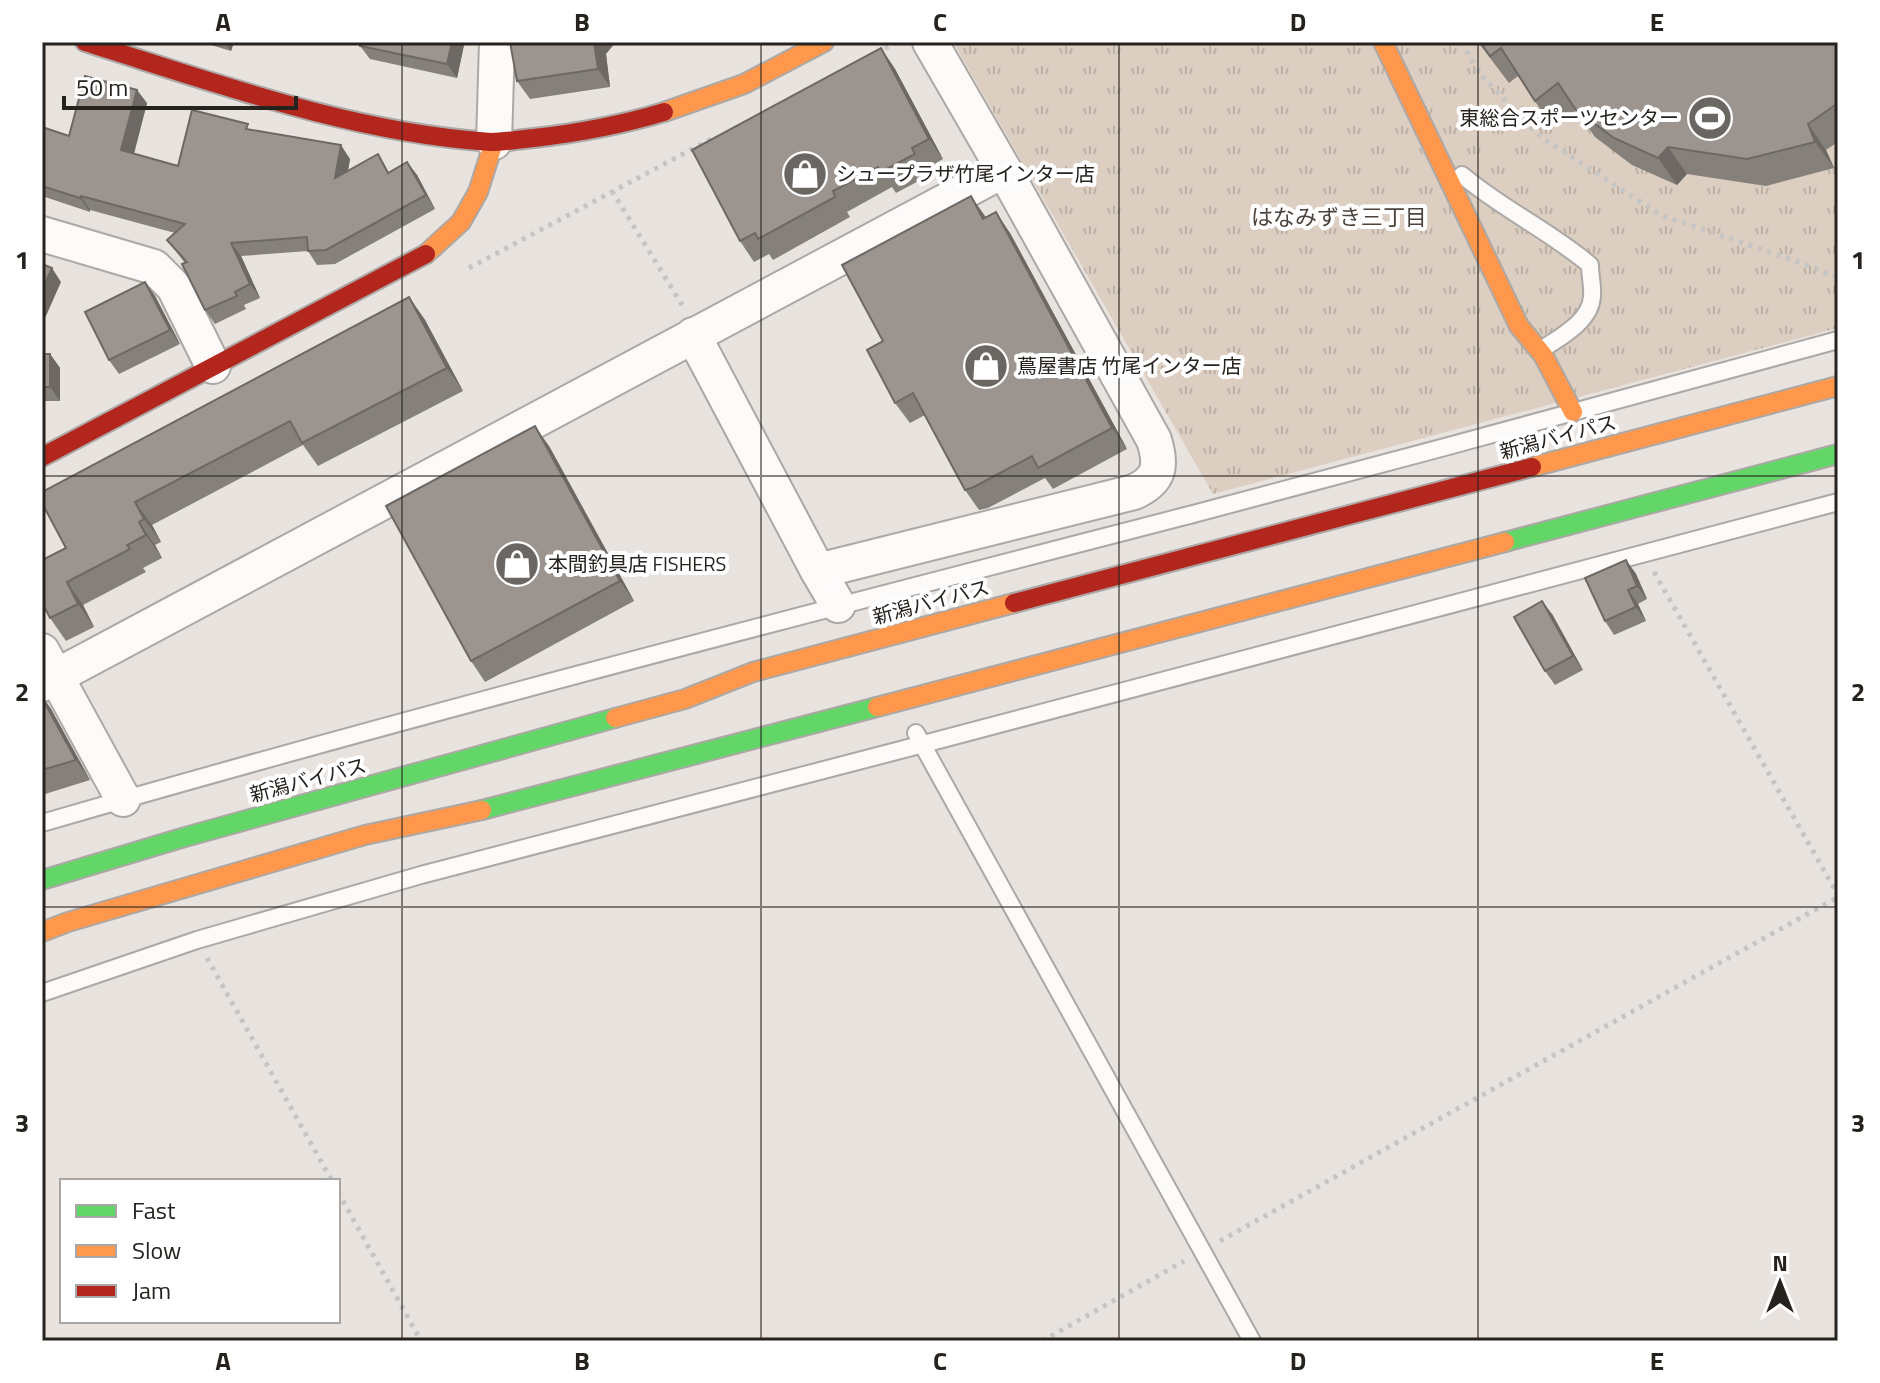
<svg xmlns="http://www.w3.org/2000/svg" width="1880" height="1383" viewBox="0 0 1880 1383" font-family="'Titillium Web','Noto Sans JP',sans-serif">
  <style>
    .grass { fill: url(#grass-tufts) }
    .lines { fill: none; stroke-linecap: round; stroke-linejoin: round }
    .lane-casing { stroke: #aca8a5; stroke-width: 20 }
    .street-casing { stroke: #aca8a5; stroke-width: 38 }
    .fast-casing { stroke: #aca8a5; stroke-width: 22 }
    .slow-casing { stroke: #aca8a5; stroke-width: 22 }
    .jam-casing { stroke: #aca8a5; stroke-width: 22 }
    .path { stroke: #c7c5c3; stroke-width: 5; stroke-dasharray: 4 6; stroke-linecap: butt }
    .lane { stroke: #fcfbfa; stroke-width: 16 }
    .street { stroke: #fcfbfa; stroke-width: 34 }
    .fast { stroke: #63d668; stroke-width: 18 }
    .slow { stroke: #ff974d; stroke-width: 18 }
    .jam { stroke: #b3261e; stroke-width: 18 }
    .wall { fill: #86807b }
    .shaded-wall { fill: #6d6864 }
    .building { fill: #9c958f; stroke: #6d6864; stroke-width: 2 }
    .grid { fill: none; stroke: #26221e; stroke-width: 2; stroke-opacity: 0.55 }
    .labels { text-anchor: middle; stroke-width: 8; stroke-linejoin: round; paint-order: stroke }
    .poi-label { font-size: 20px; fill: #26221e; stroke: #fff; text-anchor: start }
    .street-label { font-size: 20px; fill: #26221e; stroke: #fff }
    .neighbourhood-label { font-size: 22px; fill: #4c433c; stroke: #fff }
    .neatline { fill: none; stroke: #26221e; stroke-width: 3 }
    .grid-label { font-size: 26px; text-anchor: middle; font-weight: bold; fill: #26221e }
  </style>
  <defs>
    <pattern id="grass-tufts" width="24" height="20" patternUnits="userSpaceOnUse" patternTransform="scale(2)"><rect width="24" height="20" fill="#dccec1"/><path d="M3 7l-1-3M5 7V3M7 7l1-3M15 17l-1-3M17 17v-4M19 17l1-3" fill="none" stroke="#bdb1a5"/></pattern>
  </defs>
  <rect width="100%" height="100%" fill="#e8e3de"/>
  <path class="grass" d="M953 42H1838V328L1213 494Z"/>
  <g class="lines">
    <g class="lane-casing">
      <g id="lane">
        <path d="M1462 175C1502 209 1550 231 1590 265 1590 276 1593 287 1592 297 1590 322 1560 337 1541 350"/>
        <path d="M916 733 1252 1341"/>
        <path d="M42 823C425 712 811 613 1197 513 1411 457 1625 398 1838 340"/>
        <path d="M42 993 197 940 421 875 935 741 1838 502"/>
      </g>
    </g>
    <g class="street-casing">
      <g id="street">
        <path d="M494 142 497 42"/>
        <path d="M42 234 154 267 174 287 213 366"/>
        <path d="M693 335 818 571 838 605"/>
        <path d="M818 571 1134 492C1160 480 1162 466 1154 440L1004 170 930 42"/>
        <path d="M42 651 123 799"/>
        <path d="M42 684 1004 170"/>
      </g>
    </g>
    <g class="fast-casing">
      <g id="fast">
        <path d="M1505 542 1838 454"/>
        <path d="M482 810 877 707"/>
        <path d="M42 880 185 837 615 718"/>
      </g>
    </g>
    <g class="slow-casing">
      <g id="slow">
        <path d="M1383 42 1519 326 1543 355 1573 412"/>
        <path d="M664 112 744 84 824 42"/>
        <path d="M426 254 461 222 478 192 494 142"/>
        <path d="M1532 467 1838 386"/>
        <path d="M877 707 1505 542"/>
        <path d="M615 718 685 699 753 672 1014 603"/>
        <path d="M42 932 68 922 365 835 482 810"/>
      </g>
    </g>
    <g class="jam-casing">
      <g id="jam">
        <path d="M85 42C216 83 353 133 491 142 505 142 520 139 534 138 578 133 621 125 664 112"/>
        <path d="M42 457 426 254"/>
        <path d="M1014 603 1532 467"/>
      </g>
    </g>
    <g class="path">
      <path d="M1462 42 1478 72 1541 137 1661 215 1810 266 1838 278"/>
      <path d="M876 53 897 42"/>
      <path d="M612 191 684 308"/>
      <path d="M469 268 715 137"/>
      <path d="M1654 572 1838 895"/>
      <path d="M207 958 332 1181"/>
      <path d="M338 1192 421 1341"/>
      <path d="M1220 1241 1838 897"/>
      <path d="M1042 1341 1184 1261"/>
    </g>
    <use href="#lane" class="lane"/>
    <use href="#street" class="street"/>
    <use href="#fast" class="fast"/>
    <use href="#slow" class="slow"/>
    <use href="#jam" class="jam"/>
  </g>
  <g class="wall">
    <path d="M201 42H234L231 51Z"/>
    <path d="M361 42H462L464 45 457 78 370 59 360 46Z"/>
    <path d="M1478 42H1838V142L1826 150 1834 168 1766 186 1687 174 1677 185 1632 165 1595 137 1576 110 1553 128 1518 76 1509 83Z"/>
    <path d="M881 48 895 69 943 159 926 169 930 175 896 193 892 187 847 212 850 217 773 260 769 254 754 262 740 241Z"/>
    <path d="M606 54 610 87 530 99 517 81Z"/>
    <path d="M147 103 134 154 178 166 252 130 350 159 348 171 390 172 407 162 417 175 435 209 335 264 317 265 308 251 241 256 260 298 244 305 246 309 215 324 205 310 185 263 167 240 175 233 90 210V212L42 196V127L69 136Z"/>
    <path d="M986 218 1010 233 1127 449 1053 489 1045 478 988 508 979 510 965 490 925 415 910 423 895 403 883 341Z"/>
    <path d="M145 282 155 296 180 344 119 374 109 360Z"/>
    <path d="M409 297 425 320 463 391 318 466 303 445 152 525 161 542 155 545 162 558 143 568 146 572 83 605 94 627 66 641 50 618 66 548Z"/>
    <path d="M42 354H50L60 368V401H43L44 413H42Z"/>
    <path d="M549 446 634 601 485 682 471 661Z"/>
    <path d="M1626 560 1636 574 1647 599 1638 604 1646 621 1614 635 1605 621Z"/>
    <path d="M1552 614 1583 670 1555 685 1545 671Z"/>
    <path d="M42 696 51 709 90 780 42 795Z"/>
  </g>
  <g class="shaded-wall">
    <path d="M225 42H234L231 51Z"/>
    <path d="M452 42H462L464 45 457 78 447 64Z"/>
    <path d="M594 42H616L606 54 610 87 598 69Z"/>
    <path d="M881 48 895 69 943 159 929 139Z"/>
    <path d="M137 90 147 103 131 164 121 150Z"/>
    <path d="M1808 124 1826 150 1834 168 1815 142Z"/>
    <path d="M341 145 350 159 344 192 335 178Z"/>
    <path d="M1668 147 1687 174 1677 185 1658 158Z"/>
    <path d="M407 162 417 175 435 209 426 195Z"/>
    <path d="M81 196 90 210V212L80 198Z"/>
    <path d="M971 196 985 216 998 239 983 219Z"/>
    <path d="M996 212 1010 233 1127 449 1112 428Z"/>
    <path d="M231 243 241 256 260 298 250 284Z"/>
    <path d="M52 268 61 282 42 325V290Z"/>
    <path d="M145 282 155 296 180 344 170 330Z"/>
    <path d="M409 297 425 320 463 391 447 368Z"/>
    <path d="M50 354 60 368V401L50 387Z"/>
    <path d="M535 426 549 446 634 601 620 581Z"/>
    <path d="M135 502 152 525 161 542 144 519Z"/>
    <path d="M139 522 155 545 162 558 146 535Z"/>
    <path d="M1626 560 1636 574 1647 599 1637 586Z"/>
    <path d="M67 582 83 605 94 627 78 604Z"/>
    <path d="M1628 590 1638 604 1646 621 1636 607Z"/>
    <path d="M1542 601 1552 614 1583 670 1573 656Z"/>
    <path d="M42 696 51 709 90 780 76 760Z"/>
  </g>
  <g class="building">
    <path d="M361 42H452L447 64 360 46Z"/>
    <path d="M510 42H594L598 69 517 81Z"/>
    <path d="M1480 42H1838V103L1808 124 1815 142 1747 159 1668 147 1658 158 1614 138 1576 110 1558 83 1535 101 1501 48 1490 56Z"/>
    <path d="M881 48 929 139 912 148 915 154 881 172 878 167 833 191 835 197 758 239 755 233 740 241 692 150Z"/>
    <path d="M85 76 137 90 121 150 178 166 192 110 248 124 246 129 341 145 335 178 378 154 388 173 407 162 426 195 326 250 308 251 307 237 231 243 250 284 235 292 237 296 205 310 182 264 187 262 167 240 185 224 81 196 80 198 42 186V127L69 136Z"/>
    <path d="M971 196 983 219 996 212 1112 428 1038 468 1032 456 974 487 965 490 913 393 895 403 867 350 883 341 842 265Z"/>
    <path d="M42 264 52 268 42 290Z"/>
    <path d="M145 282 170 330 109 360 85 312Z"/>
    <path d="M409 297 447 368 302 443 290 421 135 502 144 519 139 522 146 535 127 545 130 549 67 582 78 604 50 618 42 602V560L66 548 42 503V492Z"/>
    <rect x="42" y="354" width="8" height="33"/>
    <path d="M535 426 620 581 471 661 386 506Z"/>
    <path d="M1626 560 1637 586 1628 590 1636 607 1605 621 1585 578Z"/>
    <path d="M1542 601 1573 656 1545 671 1514 617Z"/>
    <path d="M42 698 76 760 42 770Z"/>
  </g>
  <path class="grid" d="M402 42V1341M761 42V1341M1119 42V1341M1478 42V1341M42 476H1838M42 907H1838"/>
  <defs>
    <g id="stadium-disc" transform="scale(2.3)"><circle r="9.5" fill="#6a6661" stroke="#fff"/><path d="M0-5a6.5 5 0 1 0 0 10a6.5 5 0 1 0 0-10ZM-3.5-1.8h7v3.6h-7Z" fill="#fff"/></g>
    <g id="shop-disc" transform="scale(2.3)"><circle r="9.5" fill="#6a6661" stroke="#fff"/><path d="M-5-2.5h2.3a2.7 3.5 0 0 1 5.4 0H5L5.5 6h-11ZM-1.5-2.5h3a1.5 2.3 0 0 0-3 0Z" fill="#fff"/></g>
  </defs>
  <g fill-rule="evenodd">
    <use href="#stadium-disc" x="1710" y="118"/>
    <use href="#shop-disc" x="805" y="174"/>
    <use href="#shop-disc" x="986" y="366"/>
    <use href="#shop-disc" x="517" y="564"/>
  </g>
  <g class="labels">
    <g class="poi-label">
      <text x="1679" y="125" text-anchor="end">東総合スポーツセンター</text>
      <text x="836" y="181">シュープラザ竹尾インター店</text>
      <text x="1017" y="373">蔦屋書店 竹尾インター店</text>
      <text x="548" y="571">本間釣具店 FISHERS</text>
    </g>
    <g class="street-label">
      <text transform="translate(1558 437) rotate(-15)" y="7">新潟バイパス</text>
      <text transform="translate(931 602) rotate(-15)" y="7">新潟バイパス</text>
      <text transform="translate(308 780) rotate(-15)" y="7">新潟バイパス</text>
    </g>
    <g class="neighbourhood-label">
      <text x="1339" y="225">はなみずき三丁目</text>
    </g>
  </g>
  <rect width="1880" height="1383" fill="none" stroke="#ffffff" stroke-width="88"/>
  <rect x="60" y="1179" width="280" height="144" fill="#ffffff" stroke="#a8a7a5" stroke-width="2"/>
  <rect x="76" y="1205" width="40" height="12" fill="#63d668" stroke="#a8a7a5" stroke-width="2"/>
  <text x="132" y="1219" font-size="24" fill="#26221e">Fast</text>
  <rect x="76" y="1245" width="40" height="12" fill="#ff974d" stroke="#a8a7a5" stroke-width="2"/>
  <text x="132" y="1259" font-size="24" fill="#26221e">Slow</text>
  <rect x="76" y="1285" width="40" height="12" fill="#b3261e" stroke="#a8a7a5" stroke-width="2"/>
  <text x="132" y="1299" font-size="24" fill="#26221e">Jam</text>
  <g transform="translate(1780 1283)" stroke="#ffffff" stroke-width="6" paint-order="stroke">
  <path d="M0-6L14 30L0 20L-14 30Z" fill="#26221e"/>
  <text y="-12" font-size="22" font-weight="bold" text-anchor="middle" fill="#26221e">N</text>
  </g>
  <path d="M64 96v12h232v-12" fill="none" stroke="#26221e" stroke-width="4"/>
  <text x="76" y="96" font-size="24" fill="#26221e" stroke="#ffffff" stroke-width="6" paint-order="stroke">50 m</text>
  <rect x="44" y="44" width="1792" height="1295" class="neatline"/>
  <g class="grid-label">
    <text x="223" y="31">A</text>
    <text x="582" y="31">B</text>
    <text x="940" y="31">C</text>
    <text x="1298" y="31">D</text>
    <text x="1657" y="31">E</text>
    <text x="22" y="269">1</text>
    <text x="1858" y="269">1</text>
    <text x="22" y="701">2</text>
    <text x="1858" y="701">2</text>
    <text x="22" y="1132">3</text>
    <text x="1858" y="1132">3</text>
    <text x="223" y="1370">A</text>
    <text x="582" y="1370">B</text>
    <text x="940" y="1370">C</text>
    <text x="1298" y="1370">D</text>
    <text x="1657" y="1370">E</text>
  </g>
</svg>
